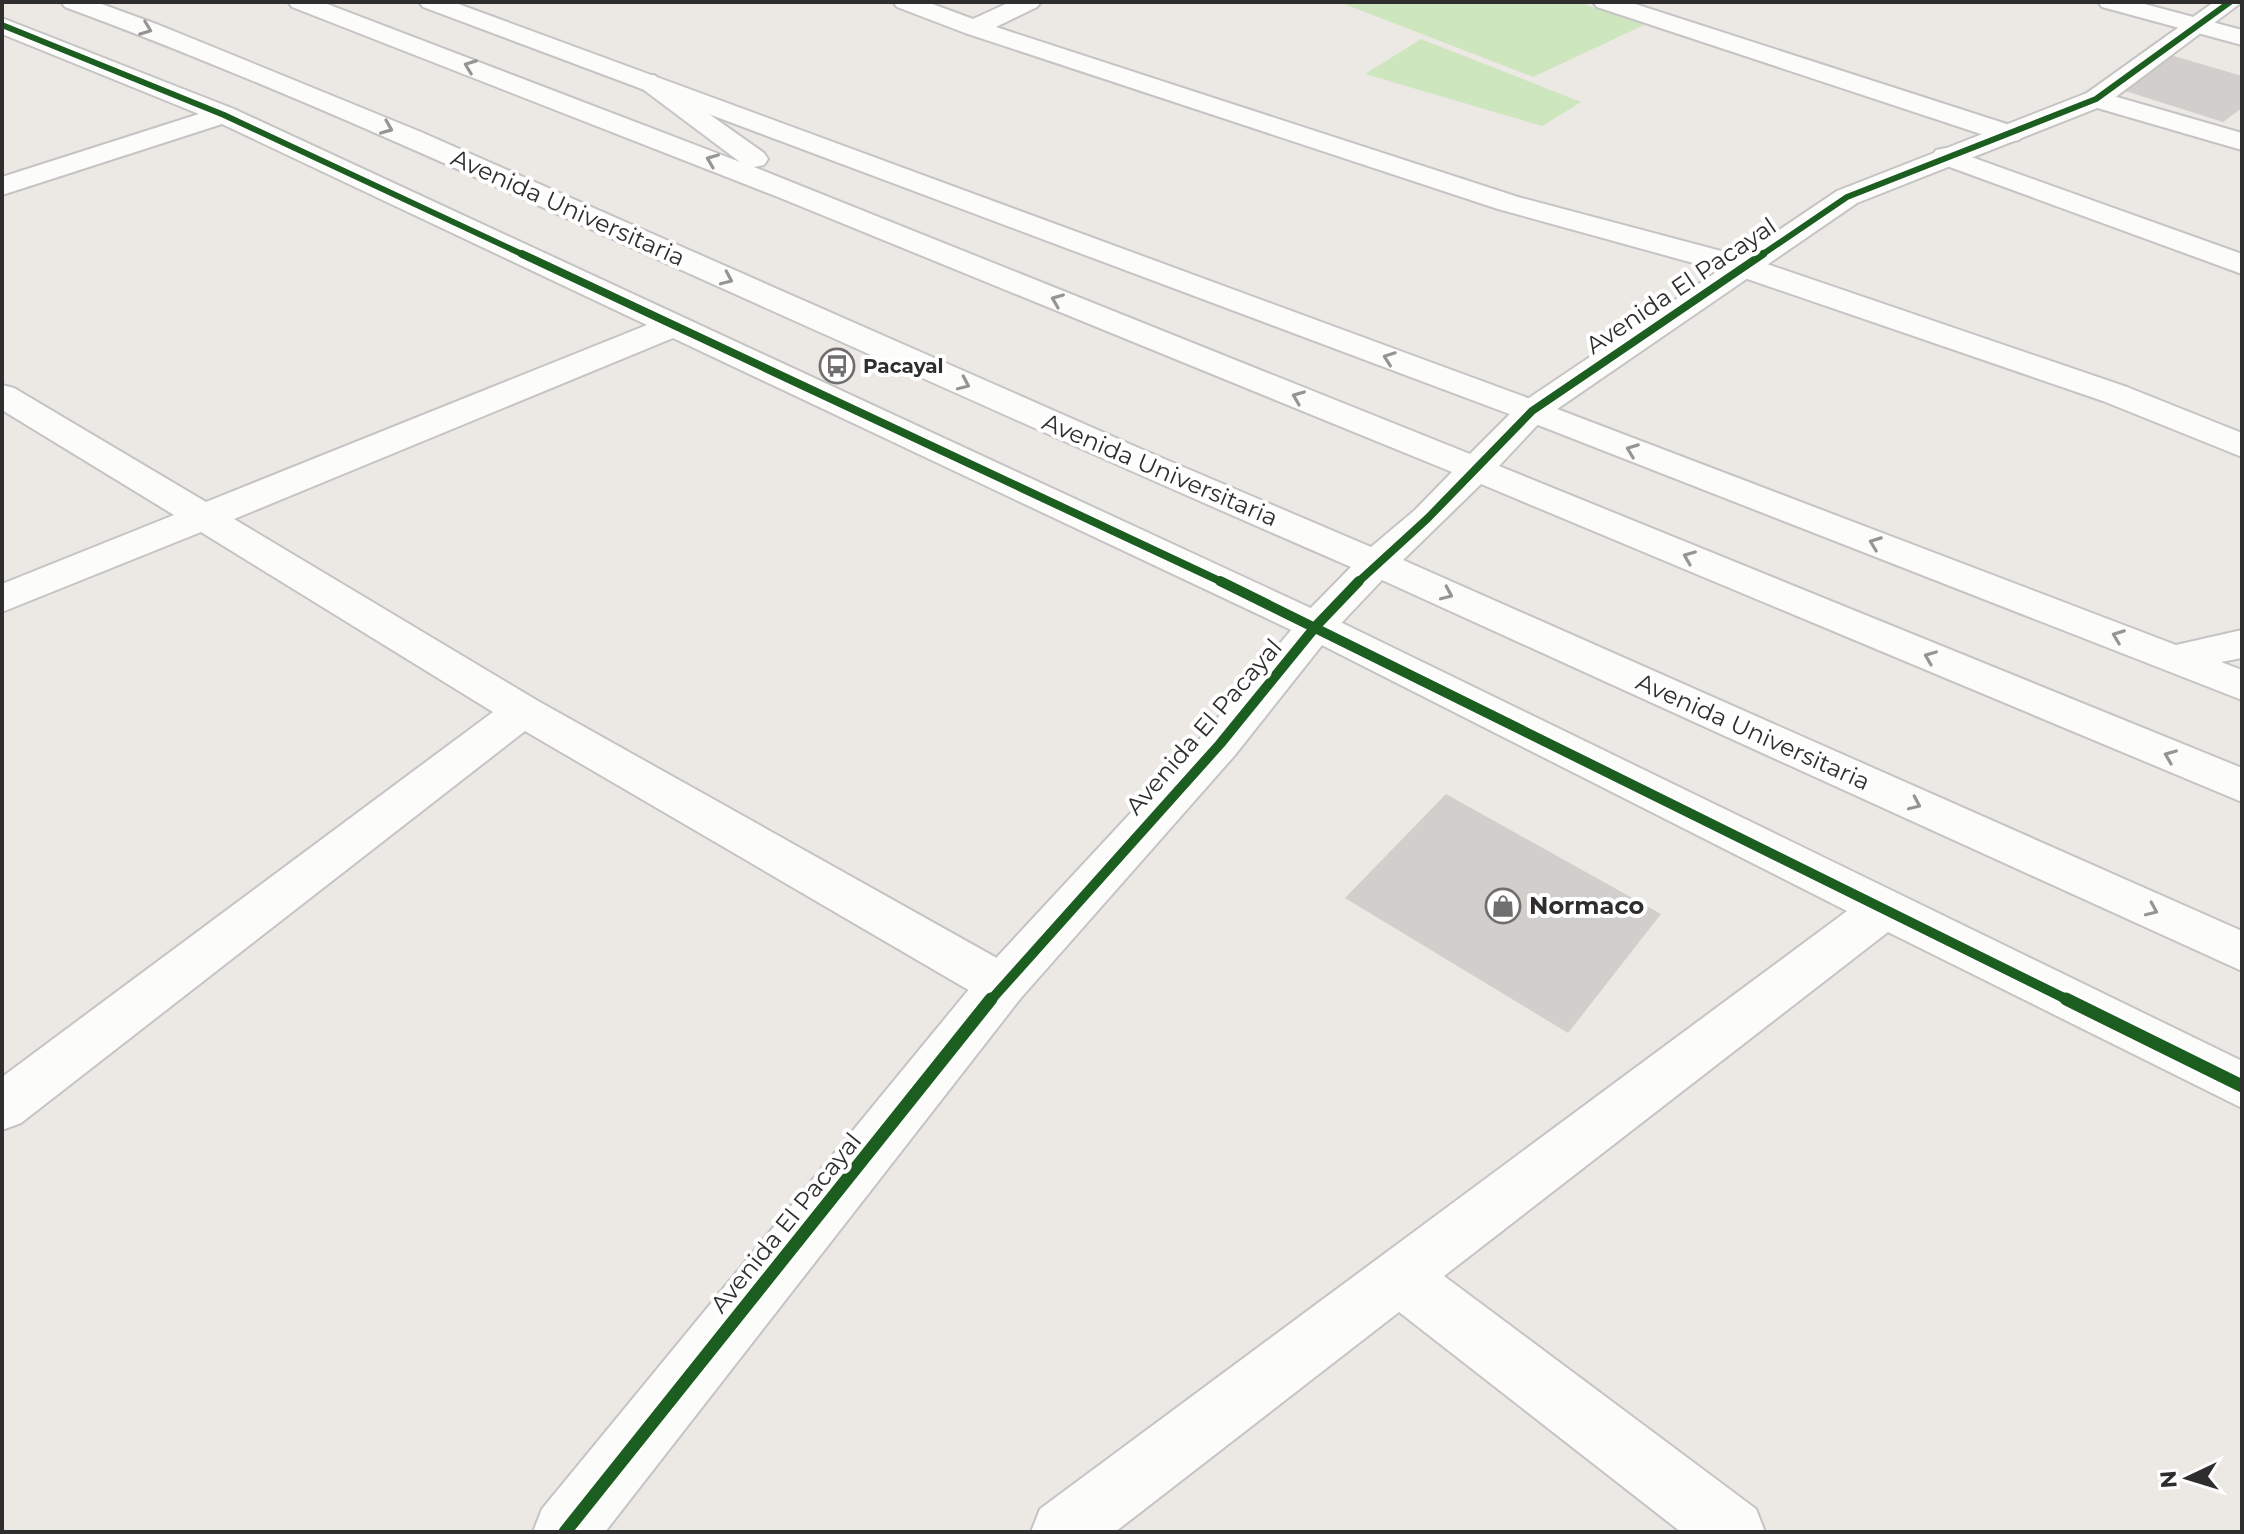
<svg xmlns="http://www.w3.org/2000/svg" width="2244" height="1534" viewBox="0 0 2244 1534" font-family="Montserrat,sans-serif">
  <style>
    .green { fill: #cee6be }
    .building { fill: #d1cecb }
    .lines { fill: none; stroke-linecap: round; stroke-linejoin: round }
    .minor-casing { stroke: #c5c4c5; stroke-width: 4 }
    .tertiary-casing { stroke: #c5c4c5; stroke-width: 4 }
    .minor { fill: #fcfcfb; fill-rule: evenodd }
    .tertiary { fill: #fcfcfb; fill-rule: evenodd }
    .cycleway-far3-casing { stroke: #fff; stroke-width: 9 }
    .cycleway-far2-casing { stroke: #fff; stroke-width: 12 }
    .cycleway-far1-casing { stroke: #fff; stroke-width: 15 }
    .cycleway-casing { stroke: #fff; stroke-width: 18 }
    .cycleway-far3 { stroke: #1b5e20; stroke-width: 6 }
    .cycleway-far2 { stroke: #1b5e20; stroke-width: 8 }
    .cycleway-far1 { stroke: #1b5e20; stroke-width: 10 }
    .cycleway { stroke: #1b5e20; stroke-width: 13 }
    .oneway { stroke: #959594 }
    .labels { text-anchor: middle; stroke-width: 8; stroke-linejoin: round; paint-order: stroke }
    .far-poi-label { font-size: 20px; font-weight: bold; fill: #2e2e2e; stroke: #fff; text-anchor: start }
    .street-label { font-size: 24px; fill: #2e2e2e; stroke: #fff }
    .poi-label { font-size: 24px; font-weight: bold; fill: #2e2e2e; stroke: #fff; text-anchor: start }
  </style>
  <rect width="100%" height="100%" fill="#ece8e4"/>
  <g class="green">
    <path d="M1339 2H1578L1644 25 1533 77Z"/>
    <path d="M1421 39 1581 102 1542 126 1365 74Z"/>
  </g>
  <g class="building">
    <path d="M2167 54 2242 76V108L2223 122 2116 88Z"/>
    <path d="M1446 794 1661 914 1568 1033 1345 898Z"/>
  </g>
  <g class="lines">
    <g class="minor-casing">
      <g id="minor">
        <path d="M419 2H453L1544 404 2176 645 2242 630V658L2221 662 2242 670V700L1520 418 423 7Z"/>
        <path d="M893 2H927L973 19 1010 2H1041L1037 7 996 27 1518 197 1755 260 2127 387 2242 433V457L2103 401 1733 274 1498 209 965 33 897 7Z"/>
        <path d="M1593 2H1629L2019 128 2023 134 2019 140 2009 142 1999 140 1597 7Z"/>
        <path d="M2098 2H2137L2242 30V45L2102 7Z"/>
        <path d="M2 18 234 109 1330 617 2242 1061V1108L1888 932 1444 1276 1756 1509 1765 1532H1681L1399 1312 1115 1532H1031L1040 1509 1847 911 1302 635 673 338 234 519 538 701 1020 971 1027 985 1020 999 1002 1005 984 999 525 731 21 1123 2 1130V1077L493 712 201 532 2 612V584L174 515 2 410V385L14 388 206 502 647 325 222 124 2 195V177L199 114 2 34Z"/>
        <path d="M2096 91 2242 133V150L2087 105 2083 99 2087 93Z"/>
        <path d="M1946 148 2242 254V274L1936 162 1932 156 1936 150Z"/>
      </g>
    </g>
    <g class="tertiary-casing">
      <path id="tertiary" d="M61 2H96L159 25 421 132 1141 449 1371 547 1415 510 1452 472 778 197 292 7 288 2H322L740 162 632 81 636 75H654L764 153 768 159 764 165 754 167 1470 454 1520 404 1837 191 2087 93 2214 2H2242L2105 105 1857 203 1544 418 1499 466 2242 768V802L1481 484 1403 560 2242 931V971L1382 580 1330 635 1235 755 1020 999 605 1532H533L542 1509 984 971 1205 733 1302 617 1351 567C1115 465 882 360 648 255 456 168 263 80 65 7Z"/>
    </g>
    <use href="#minor" class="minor"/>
    <use href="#tertiary" class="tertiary"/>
    <g class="cycleway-far3-casing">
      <g id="cycleway-far3">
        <path d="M2 25 224 115 526 256"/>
        <path d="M1760 256 1847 197 2096 99 2230 2"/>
      </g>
    </g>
    <g class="cycleway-far2-casing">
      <g id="cycleway-far2">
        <path d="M522 254 1224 583"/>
        <path d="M1357 583 1428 518 1532 411 1763 254"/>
      </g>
    </g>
    <g class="cycleway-far1-casing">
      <g id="cycleway-far1">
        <path d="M1220 581 2070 1001"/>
        <path d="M990 1001 1220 744 1316 626 1359 581"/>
      </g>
    </g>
    <g class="cycleway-casing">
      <g id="cycleway">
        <path d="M2066 999 2242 1086"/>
        <path d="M565 1532 991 999"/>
      </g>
    </g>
    <use href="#cycleway-far3" class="cycleway-far3"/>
    <use href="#cycleway-far2" class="cycleway-far2"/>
    <use href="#cycleway-far1" class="cycleway-far1"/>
    <use href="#cycleway" class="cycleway"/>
  </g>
  <defs><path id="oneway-chevron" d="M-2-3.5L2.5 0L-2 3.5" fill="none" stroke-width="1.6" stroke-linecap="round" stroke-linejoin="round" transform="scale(2)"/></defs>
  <g class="oneway">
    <use href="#oneway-chevron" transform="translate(146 29) rotate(21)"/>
    <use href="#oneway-chevron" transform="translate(470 66) rotate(-159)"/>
    <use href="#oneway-chevron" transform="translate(387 128) rotate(22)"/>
    <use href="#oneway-chevron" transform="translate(712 160) rotate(-158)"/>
    <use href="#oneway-chevron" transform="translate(727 279) rotate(24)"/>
    <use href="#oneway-chevron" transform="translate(1057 300) rotate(-158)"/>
    <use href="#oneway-chevron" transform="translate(1389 358) rotate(-160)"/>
    <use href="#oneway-chevron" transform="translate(964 384) rotate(24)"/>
    <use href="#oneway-chevron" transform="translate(1298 397) rotate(-158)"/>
    <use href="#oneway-chevron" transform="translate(1632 450) rotate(-159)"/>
    <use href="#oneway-chevron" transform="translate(1875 543) rotate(-159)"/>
    <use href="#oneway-chevron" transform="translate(1689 557) rotate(-158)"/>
    <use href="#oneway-chevron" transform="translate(1447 594) rotate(24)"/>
    <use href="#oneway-chevron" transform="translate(2118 636) rotate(-159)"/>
    <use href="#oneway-chevron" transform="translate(1930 657) rotate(-158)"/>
    <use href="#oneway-chevron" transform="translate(2170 756) rotate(-158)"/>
    <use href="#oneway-chevron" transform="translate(1915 804) rotate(24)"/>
    <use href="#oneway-chevron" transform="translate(2152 910) rotate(24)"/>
  </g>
  <defs>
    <g id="bus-ring" transform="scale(1.8)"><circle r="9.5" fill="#fff" stroke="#706f6e" stroke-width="1.5"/><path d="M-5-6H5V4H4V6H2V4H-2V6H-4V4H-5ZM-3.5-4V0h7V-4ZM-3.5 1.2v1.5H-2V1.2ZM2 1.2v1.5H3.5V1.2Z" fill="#706f6e"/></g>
    <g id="shop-ring" transform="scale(1.8)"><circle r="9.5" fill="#fff" stroke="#706f6e" stroke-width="1.5"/><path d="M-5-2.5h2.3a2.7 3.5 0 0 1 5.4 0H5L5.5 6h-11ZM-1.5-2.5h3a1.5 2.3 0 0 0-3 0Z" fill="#706f6e"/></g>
  </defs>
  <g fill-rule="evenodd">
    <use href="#bus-ring" x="837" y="366"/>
    <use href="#shop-ring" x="1503" y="906"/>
  </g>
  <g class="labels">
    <g class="far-poi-label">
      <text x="863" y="373">Pacayal</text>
    </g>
    <g class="street-label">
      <text transform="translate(568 208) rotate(24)" y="8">Avenida Universitaria</text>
      <text transform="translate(1681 286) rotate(-34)" y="8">Avenida El Pacayal</text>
      <text transform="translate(1160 470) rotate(23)" y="8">Avenida Universitaria</text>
      <text transform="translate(1204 727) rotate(-49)" y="8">Avenida El Pacayal</text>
      <text transform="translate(1753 732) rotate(24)" y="8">Avenida Universitaria</text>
      <text transform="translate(786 1223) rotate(-51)" y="8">Avenida El Pacayal</text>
    </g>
    <g class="poi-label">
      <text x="1529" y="914">Normaco</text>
    </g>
  </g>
  <rect width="2244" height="1534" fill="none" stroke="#2e2e2e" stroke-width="8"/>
  <g transform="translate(2188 1478) rotate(266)" stroke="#ffffff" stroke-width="6" paint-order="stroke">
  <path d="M0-6L14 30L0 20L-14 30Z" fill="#2e2e2e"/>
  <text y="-12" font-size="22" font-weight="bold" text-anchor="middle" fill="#2e2e2e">N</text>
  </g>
</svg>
